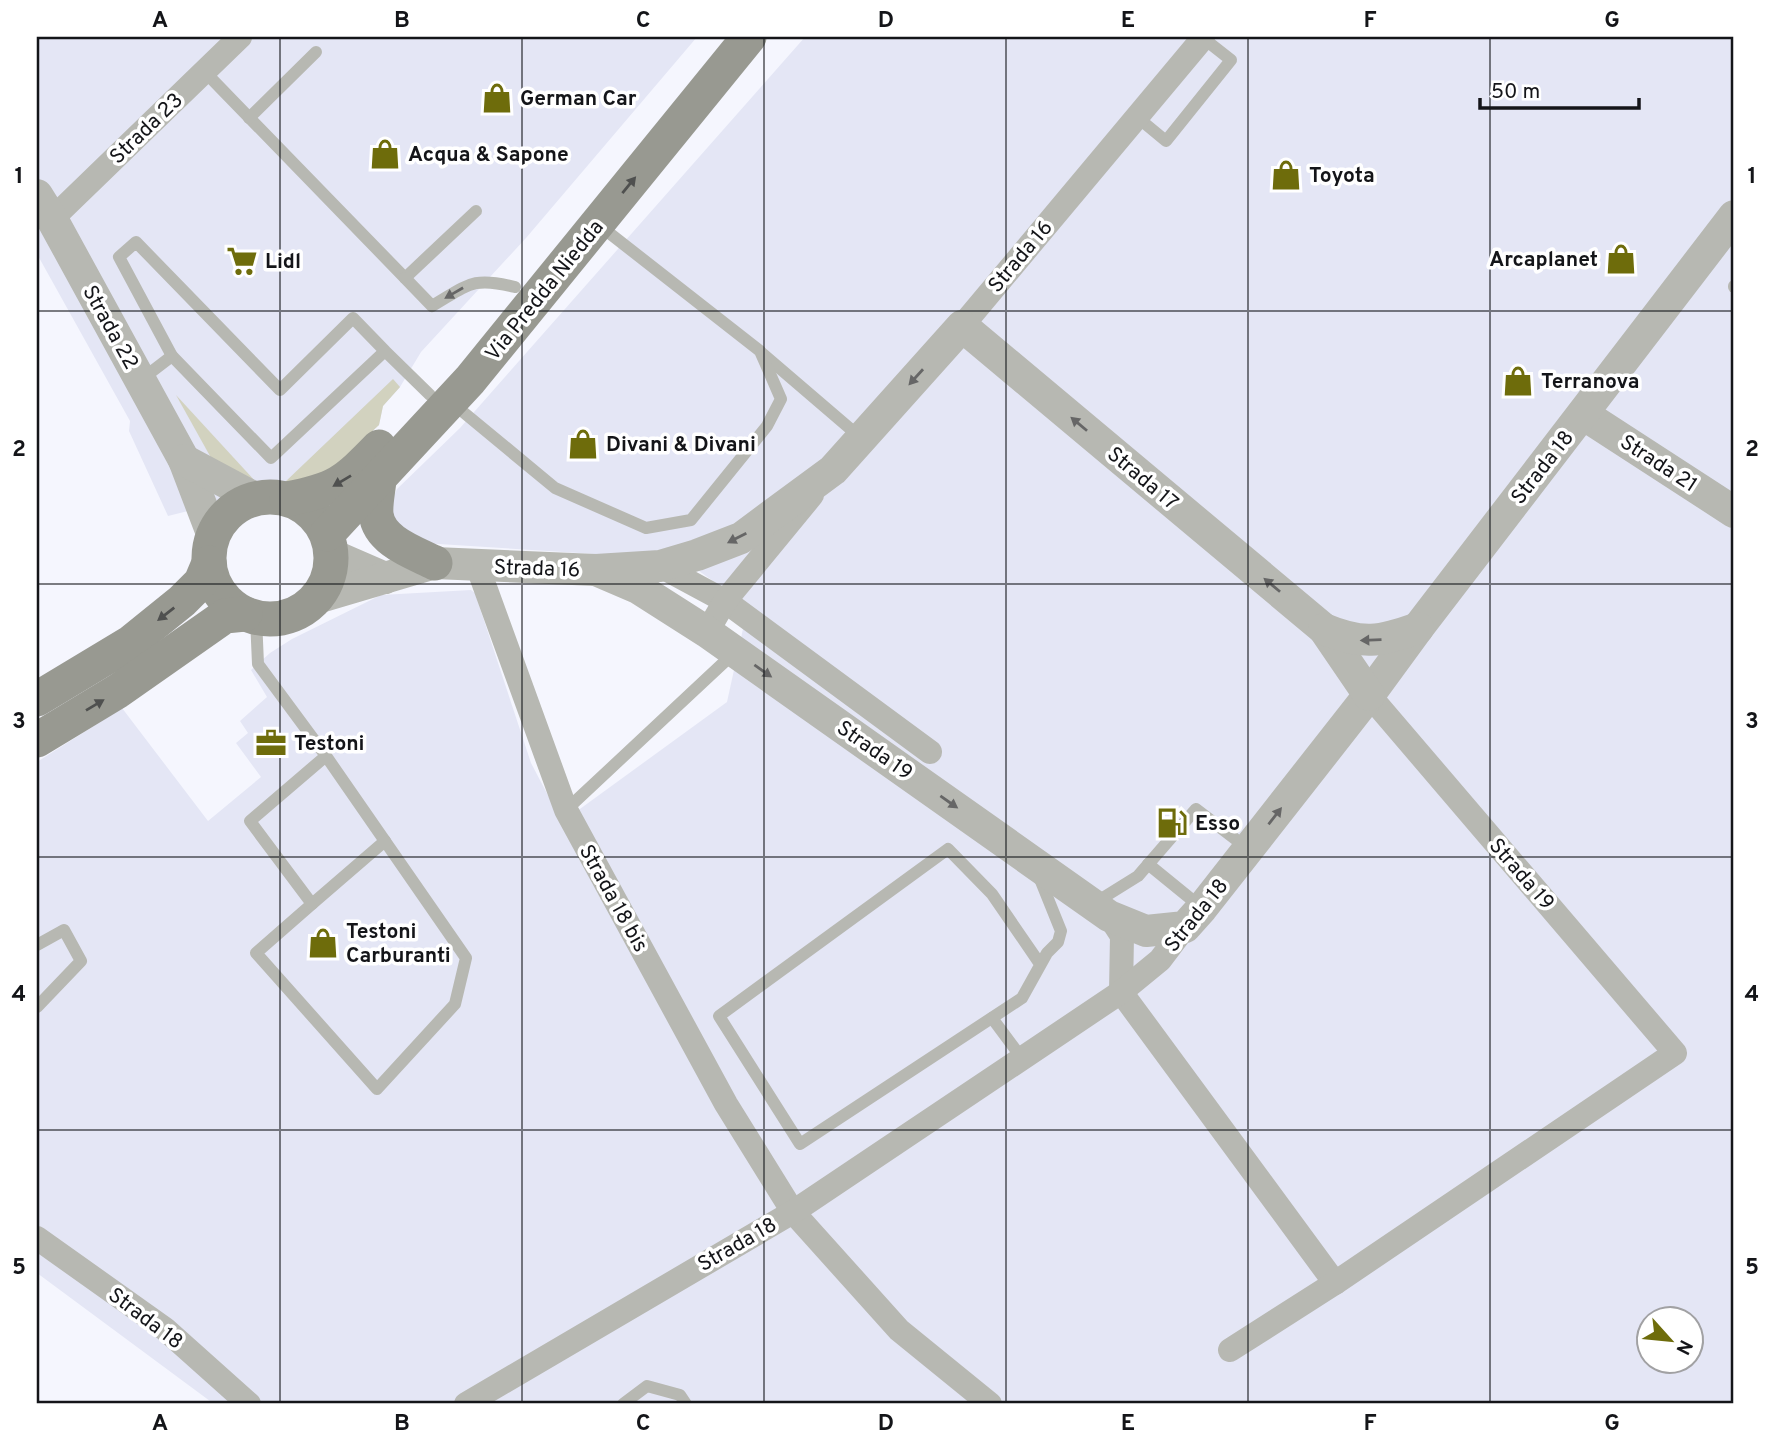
<svg xmlns="http://www.w3.org/2000/svg" width="1771" height="1441" viewBox="0 0 1771 1441" font-family="Overpass,sans-serif">
  <style>
    .built { fill: #e4e6f5; fill-rule: evenodd }
    .green { fill: #d2d2bf }
    .lines { fill: none; stroke-linecap: round; stroke-linejoin: round }
    .service { stroke: #b7b8b2; stroke-width: 12 }
    .minor { stroke: #b7b8b2; stroke-width: 24 }
    .tertiary { stroke: #b7b8b2; stroke-width: 32 }
    .secondary { stroke: #989991; stroke-width: 35 }
    .oneway { fill: #4f504f }
    .oneway2 { fill: #666 }
    .grid { fill: none; stroke: #141519; stroke-width: 2; stroke-opacity: 0.55 }
    .labels { text-anchor: middle; stroke-width: 7; stroke-linejoin: round; paint-order: stroke }
    .poi-label { font-size: 21px; font-weight: bold; fill: #141519; stroke: #fff; text-anchor: start }
    .street-label { font-size: 21px; fill: #141519; stroke: #fff }
    .neatline { fill: none; stroke: #141519; stroke-width: 2.5 }
    .grid-label { font-size: 23px; text-anchor: middle; font-weight: bold; fill: #141519 }
  </style>
  <rect width="100%" height="100%" fill="#f5f6fe"/>
  <g class="built">
    <path d="M37 37H697L526 238 421 352 400 387 383 406 379 425 307 483 256 482 220 503 168 516 129 431 130 421 37 254Z"/>
    <path d="M805 37H1734V1404H214L37 1273V762L122 708 208 821 261 777 236 743 248 733 240 721 267 697 251 670 270 653 292 639 381 595 471 590 475 593 531 763 562 822 727 702 748 606 671 551 642 557 407 542 385 515 397 489 460 428ZM1648 1318H1690V1360H1648Z"/>
  </g>
  <g class="green">
    <path d="M393 379 400 387 383 406 379 425 325 476 284 483Z"/>
    <path d="M176 395 256 482 215 465Z"/>
  </g>
  <g class="lines">
    <g class="service">
      <path d="M204 71 405 278 476 211"/>
      <path d="M1137 117 1166 141 1231 60 1203 38"/>
      <path d="M249 118 316 52"/>
      <path d="M405 278 432 306C468 285 472 276 515 287"/>
      <path d="M1734 286V287"/>
      <path d="M385 351 353 318 280 390 136 242 119 257 172 356 271 458 385 351 430 395"/>
      <path d="M763 354 861 438"/>
      <path d="M142 379 172 356"/>
      <path d="M451 402 555 488 646 528 691 520 767 426 781 399 760 351 599 225"/>
      <path d="M256 618 258 664 326 756 250 821 312 904 256 953 377 1089 455 1004 466 958 326 756"/>
      <path d="M566 810 734 653"/>
      <path d="M1148 864 1202 908"/>
      <path d="M1038 874 1061 931 1058 942 1047 953 1022 998 800 1144 719 1016 948 849 992 894 1040 964"/>
      <path d="M312 904 385 841"/>
      <path d="M1093 904 1138 876 1196 809 1247 848"/>
      <path d="M37 945 64 930 81 961 37 1007"/>
      <path d="M992 1018 1021 1057"/>
      <path d="M623 1404 647 1386 680 1395 686 1404"/>
    </g>
    <g class="minor">
      <path d="M52 219 240 37"/>
      <path d="M962 326 1203 38"/>
      <path d="M477 565 566 810 726 1104 793 1212 899 1330 990 1404"/>
      <path d="M660 566 725 601 930 752"/>
      <path d="M707 632 725 601 812 495"/>
      <path d="M1109 916 1122 936 1121 992 1335 1283"/>
      <path d="M37 1238 165 1329 249 1404"/>
      <path d="M1230 1350 1335 1283 1675 1053 1369 695"/>
      <path d="M466 1404 793 1212 1121 992 1160 960 1185 927"/>
    </g>
    <g class="tertiary">
      <path d="M37 195 52 219 184 460 213 536"/>
      <path d="M1583 414 1734 512"/>
      <path d="M184 460 255 498"/>
      <path d="M332 555 385 578"/>
      <path d="M596 570 638 588 707 632 1109 916 1146 931 1185 927 1202 908 1369 695 1418 628 1734 216"/>
      <path d="M317 598 435 563 596 570 660 566 697 555 741 538 833 470 962 326 1324 629 1369 695"/>
      <path d="M1324 629C1362 645 1380 642 1418 628"/>
    </g>
    <g class="secondary">
      <path d="M379 480C378 491 375 504 376 514 379 541 413 552 435 563"/>
      <circle cx="270" cy="558" r="61"/>
      <path d="M287 499C336 490 345 482 379 447"/>
      <path d="M327 534 470 380 749 37"/>
      <path d="M37 699 130 643 182 601 201 582 209 563"/>
      <path d="M37 740 118 691 225 616 245 614"/>
    </g>
  </g>
  <defs><path id="oneway-solid" d="M-6-.8H1V-3.2L6.5 0L1 3.2V.8H-6Z" transform="scale(1.75)"/></defs>
  <g class="oneway">
    <use href="#oneway-solid" transform="translate(629 185) rotate(-51)"/>
    <use href="#oneway-solid" transform="translate(342 481) rotate(149)"/>
    <use href="#oneway-solid" transform="translate(166 614) rotate(142)"/>
    <use href="#oneway-solid" transform="translate(95 705) rotate(-31)"/>
  </g>
  <g class="oneway2">
    <use href="#oneway-solid" transform="translate(454 293) rotate(150)"/>
    <use href="#oneway-solid" transform="translate(916 377) rotate(132)"/>
    <use href="#oneway-solid" transform="translate(1079 424) rotate(-140)"/>
    <use href="#oneway-solid" transform="translate(737 538) rotate(153)"/>
    <use href="#oneway-solid" transform="translate(1272 585) rotate(-140)"/>
    <use href="#oneway-solid" transform="translate(1371 640) rotate(178)"/>
    <use href="#oneway-solid" transform="translate(763 671) rotate(35)"/>
    <use href="#oneway-solid" transform="translate(949 802) rotate(35)"/>
    <use href="#oneway-solid" transform="translate(1275 816) rotate(-52)"/>
  </g>
  <path class="grid" d="M280 37V1404M522 37V1404M764 37V1404M1006 37V1404M1248 37V1404M1490 37V1404M37 311H1734M37 584H1734M37 857H1734M37 1130H1734"/>
  <defs>
    <g id="shop-bare" transform="scale(2.415)"><path d="M-5-2.5h2.3a2.7 3.5 0 0 1 5.4 0H5L5.5 6h-11ZM-1.5-2.5h3a1.5 2.3 0 0 0-3 0Z" fill="#6e6c0b" stroke="#fff" stroke-width="2.5" paint-order="stroke"/></g>
    <g id="supermarket-bare" transform="scale(2.415)"><path d="M-6-5.5h2.5l.6 2H6L4.5 2H-2.5L-4.4-4H-6ZM-1.5 3.2a1.3 1.3 0 1 0 .1 0ZM3 3.2a1.3 1.3 0 1 0 .1 0Z" fill="#6e6c0b" stroke="#fff" stroke-width="2.5" paint-order="stroke"/></g>
    <g id="office-bare" transform="scale(2.415)"><path d="M-6-3h4V-5.5h4V-3h4V5H-6ZM-1-4.5V-3h2v-1.5ZM-6 0V1H6V0Z" fill="#6e6c0b" stroke="#fff" stroke-width="2.5" paint-order="stroke"/></g>
    <g id="fuel-bare" transform="scale(2.415)"><path d="M-5.5-6h7V0h2V4h1.3V-2.5L3-4.5l.8-.8L6-3V5H2.5V1h-1V6h-7ZM-4.2-4.7v3.2H.2V-4.7Z" fill="#6e6c0b" stroke="#fff" stroke-width="2.5" paint-order="stroke"/></g>
  </defs>
  <g fill-rule="evenodd">
    <use href="#shop-bare" x="497" y="98"/>
    <use href="#shop-bare" x="385" y="154"/>
    <use href="#shop-bare" x="1286" y="175"/>
    <use href="#shop-bare" x="1621" y="259"/>
    <use href="#supermarket-bare" x="242" y="261"/>
    <use href="#shop-bare" x="1518" y="381"/>
    <use href="#shop-bare" x="583" y="444"/>
    <use href="#office-bare" x="271" y="743"/>
    <use href="#fuel-bare" x="1172" y="823"/>
    <use href="#shop-bare" x="323" y="943"/>
  </g>
  <g class="labels">
    <g class="poi-label">
      <text x="520" y="105">German Car</text>
      <text x="408" y="161">Acqua &amp; Sapone</text>
      <text x="1309" y="182">Toyota</text>
      <text x="1598" y="266" text-anchor="end">Arcaplanet</text>
      <text x="265" y="268">Lidl</text>
      <text x="1541" y="388">Terranova</text>
      <text x="606" y="451">Divani &amp; Divani</text>
      <text x="294" y="750">Testoni</text>
      <text x="1195" y="830">Esso</text>
      <text x="346" y="938">Testoni<tspan x="346" dy="24">Carburanti</tspan></text>
    </g>
    <g class="street-label">
      <text transform="translate(146 128) rotate(-44)" y="7">Strada 23</text>
      <text transform="translate(1020 256) rotate(-50)" y="7">Strada 16</text>
      <text transform="translate(544 290) rotate(-51)" y="7">Via Predda Niedda</text>
      <text transform="translate(111 327) rotate(61)" y="7">Strada 22</text>
      <text transform="translate(1659 463) rotate(33)" y="7">Strada 21</text>
      <text transform="translate(1542 467) rotate(-52)" y="7">Strada 18</text>
      <text transform="translate(1143 478) rotate(40)" y="7">Strada 17</text>
      <text transform="translate(537 568) rotate(2)" y="7">Strada 16</text>
      <text transform="translate(875 750) rotate(35)" y="7">Strada 19</text>
      <text transform="translate(1522 874) rotate(49)" y="7">Strada 19</text>
      <text transform="translate(614 898) rotate(61)" y="7">Strada 18 bis</text>
      <text transform="translate(1196 915) rotate(-51)" y="7">Strada 18</text>
      <text transform="translate(737 1244) rotate(-30)" y="7">Strada 18</text>
      <text transform="translate(146 1318) rotate(37)" y="7">Strada 18</text>
    </g>
  </g>
  <rect width="1771" height="1441" fill="none" stroke="#ffffff" stroke-width="77"/>
  <g transform="translate(1670 1340) rotate(117)"><circle r="33" fill="#ffffff" stroke="#a1a1a3" stroke-width="2"/>
  <path d="M0-5L12 26L0 18L-12 26Z" fill="#6e6c0b"/>
  <text y="-10" font-size="19" font-weight="bold" text-anchor="middle" fill="#141519">N</text>
  </g>
  <path d="M1480 98v10h159v-10" fill="none" stroke="#141519" stroke-width="3.5"/>
  <text x="1491" y="98" font-size="21" fill="#141519" stroke="#ffffff" stroke-width="5" paint-order="stroke">50 m</text>
  <rect x="38" y="38" width="1694" height="1364" class="neatline"/>
  <g class="grid-label">
    <text x="160" y="27">A</text>
    <text x="402" y="27">B</text>
    <text x="643" y="27">C</text>
    <text x="886" y="27">D</text>
    <text x="1128" y="27">E</text>
    <text x="1370" y="27">F</text>
    <text x="1612" y="27">G</text>
    <text x="19" y="183">1</text>
    <text x="1752" y="183">1</text>
    <text x="19" y="456">2</text>
    <text x="1752" y="456">2</text>
    <text x="19" y="728">3</text>
    <text x="1752" y="728">3</text>
    <text x="19" y="1001">4</text>
    <text x="1752" y="1001">4</text>
    <text x="19" y="1274">5</text>
    <text x="1752" y="1274">5</text>
    <text x="160" y="1430">A</text>
    <text x="402" y="1430">B</text>
    <text x="643" y="1430">C</text>
    <text x="886" y="1430">D</text>
    <text x="1128" y="1430">E</text>
    <text x="1370" y="1430">F</text>
    <text x="1612" y="1430">G</text>
  </g>
</svg>
